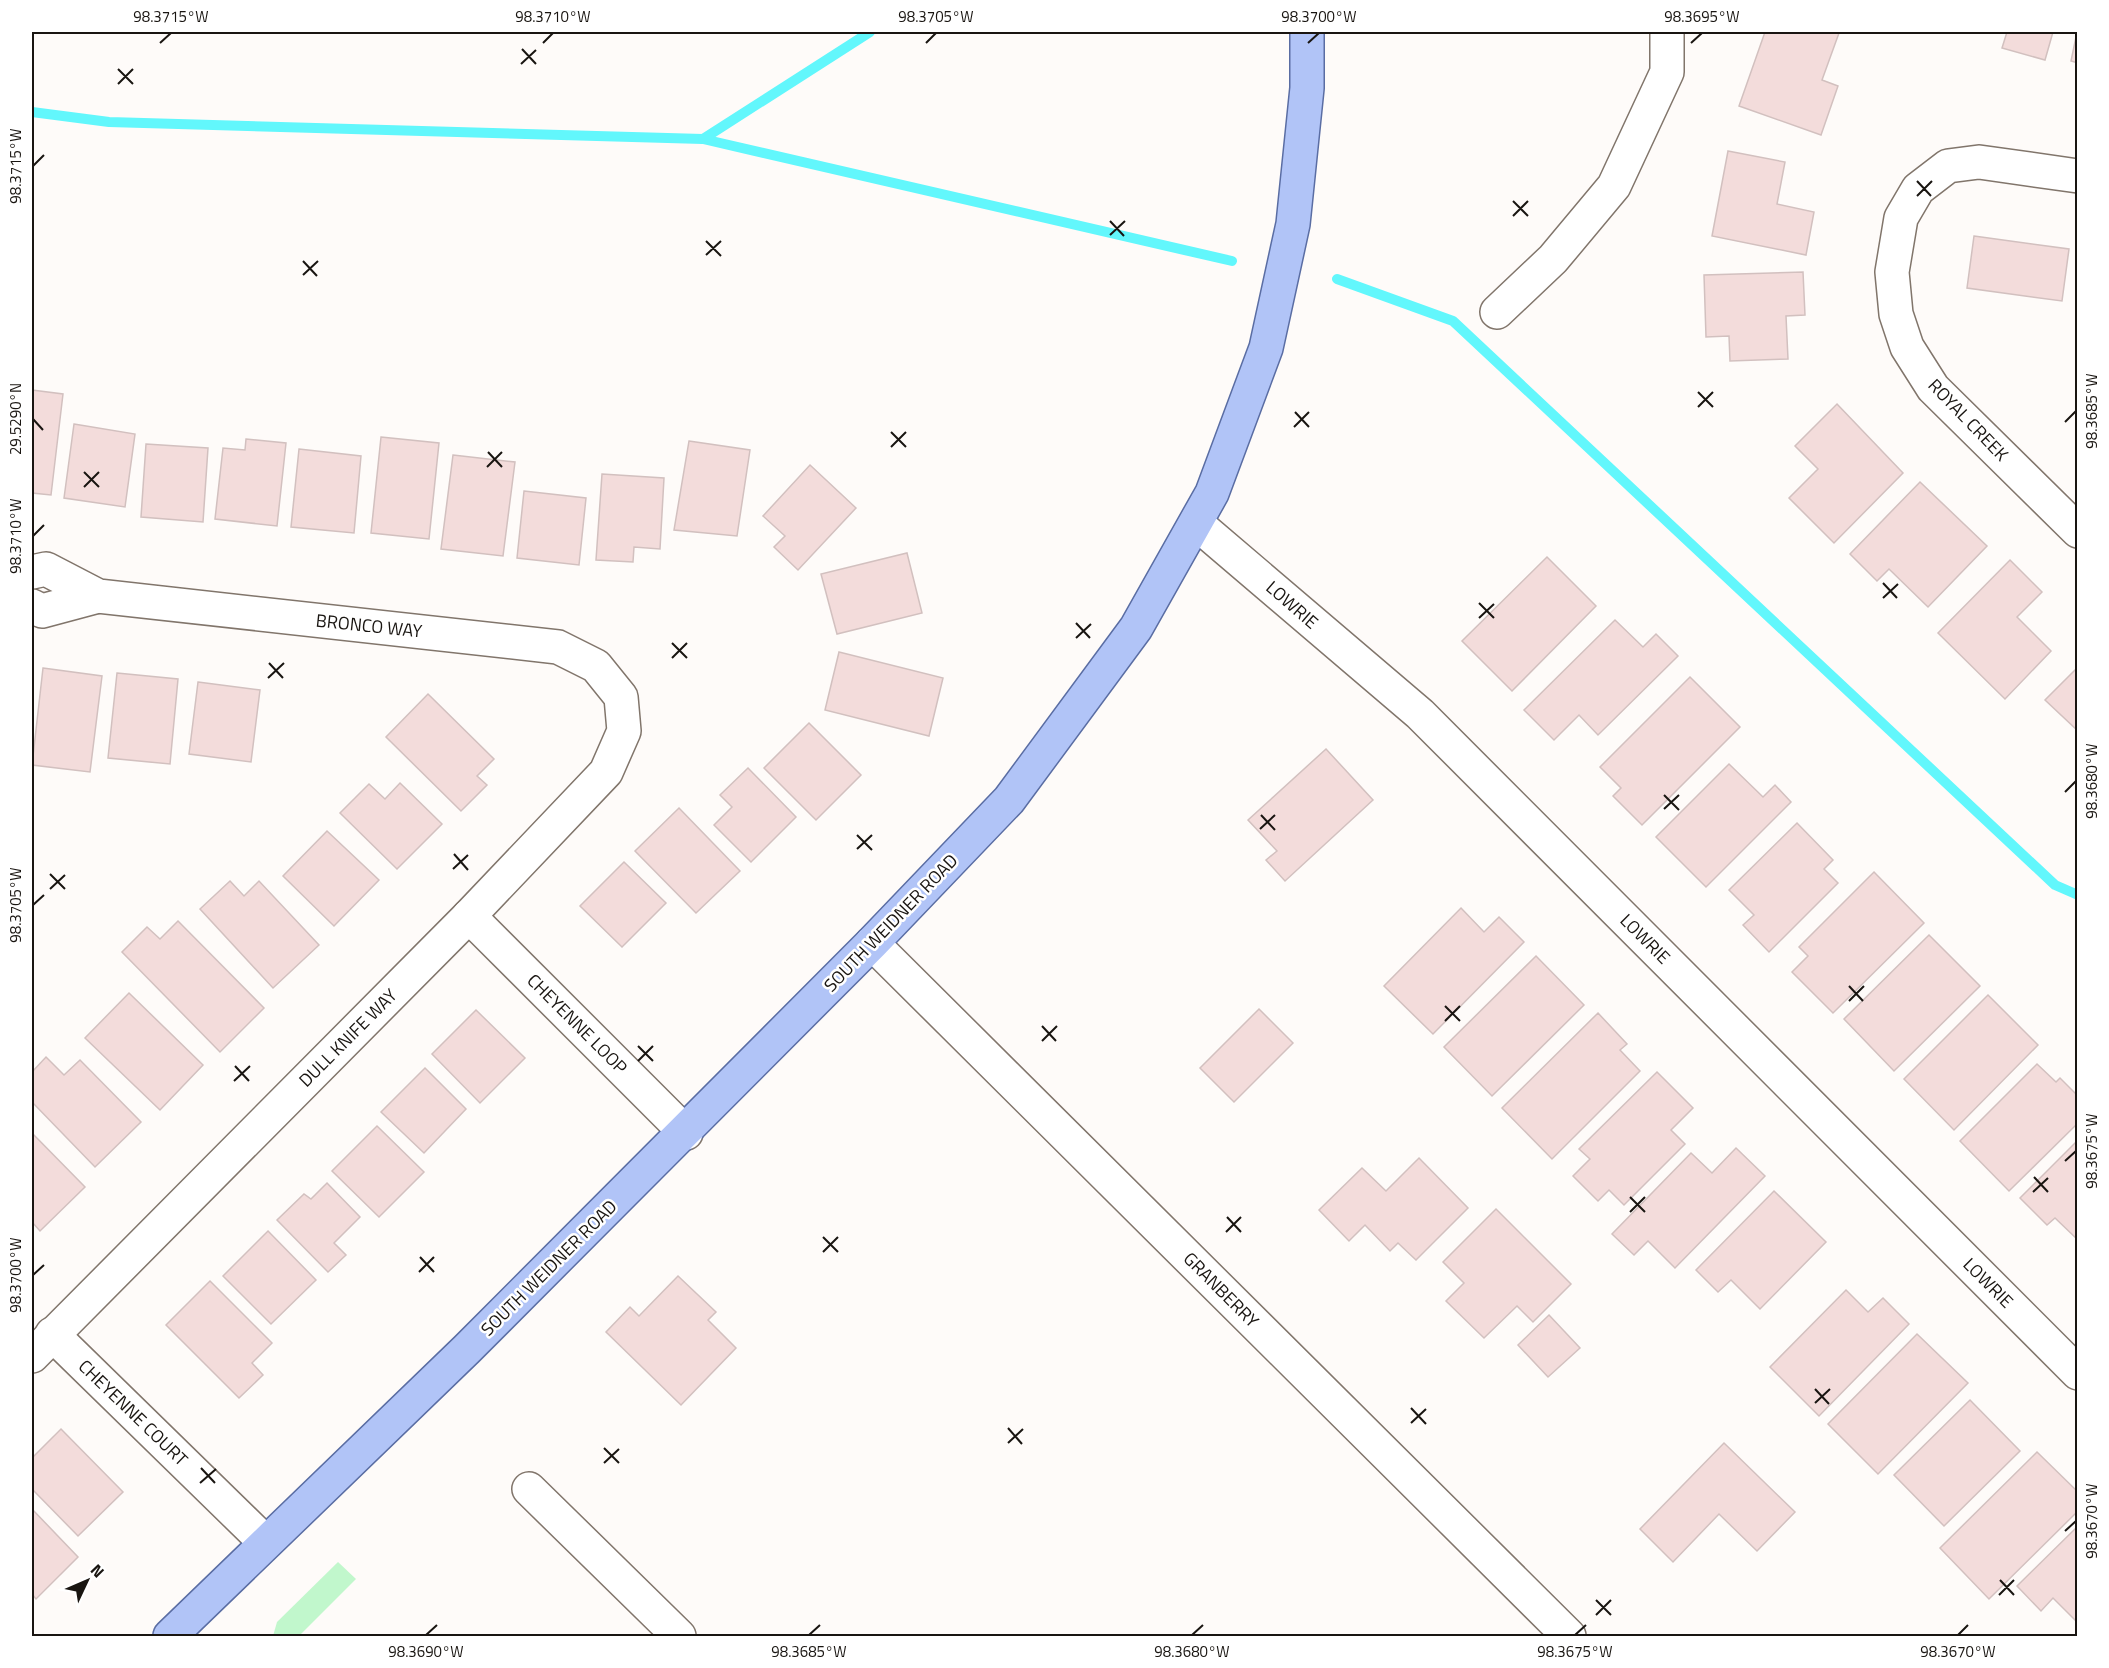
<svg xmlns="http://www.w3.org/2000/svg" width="2109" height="1668" viewBox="0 0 2109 1668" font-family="'Titillium Web',sans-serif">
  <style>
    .green { fill: #c1f7cc }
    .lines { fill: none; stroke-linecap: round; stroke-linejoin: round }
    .stream { stroke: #62f7fc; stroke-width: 10 }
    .building { fill: #f3dcdb; stroke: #d2c0bf; stroke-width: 1.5 }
    .minor-casing { stroke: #81756b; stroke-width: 36 }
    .major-casing { stroke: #5a6da3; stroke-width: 36 }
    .minor { stroke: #fff; stroke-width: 33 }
    .major { stroke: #b1c4f7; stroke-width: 33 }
    .ticks { fill: none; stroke: #191511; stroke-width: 2 }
    .labels { text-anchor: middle; stroke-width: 5; stroke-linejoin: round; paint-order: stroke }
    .street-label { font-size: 18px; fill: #191511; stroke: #fff }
    .neatline { fill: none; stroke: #191511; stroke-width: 2 }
    .ticks-label { font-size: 15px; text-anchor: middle; fill: #191511 }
  </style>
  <rect width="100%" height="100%" fill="#fefbf9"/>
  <path class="green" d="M338 1562 356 1579 299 1636H273L277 1622Z"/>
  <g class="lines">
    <g class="stream">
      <path d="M32 112 109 122 703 139 1232 261"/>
      <path d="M703 139 870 32"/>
      <path d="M1337 279 1453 321 2055 885 2078 895"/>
    </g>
  </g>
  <g class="building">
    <path d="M1765 32 1839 33 1822 80 1838 86 1821 135 1739 106Z"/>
    <path d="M2004 32H2053L2045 60 2002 48 2007 32Z"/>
    <path d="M2077 32H2078V63L2071 61Z"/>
    <path d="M1728 151 1785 162 1777 204 1814 212 1806 255 1712 236Z"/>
    <path d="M1974 236 2069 249 2062 301 1967 288Z"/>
    <path d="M1803 272 1805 315 1786 316 1788 359 1730 361 1729 336 1706 337 1704 275Z"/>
    <path d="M32 390 63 394 51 495 32 493Z"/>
    <path d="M1837 404 1903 473 1834 543 1789 498 1818 469 1795 446Z"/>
    <path d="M74 424 135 434 125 507 64 498Z"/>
    <path d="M381 437 439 443 429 539 371 533Z"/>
    <path d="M246 439 286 443 277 526 215 519 223 448 245 450Z"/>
    <path d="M689 441 750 450 737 536 674 530Z"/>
    <path d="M146 444 208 448 203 522 141 517Z"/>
    <path d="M299 449 361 456 354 533 291 527Z"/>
    <path d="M453 455 515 462 503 556 441 549Z"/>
    <path d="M810 465 856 508 798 570 774 547 785 536 763 516Z"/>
    <path d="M602 474 664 478 660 549 634 547 633 562 596 560Z"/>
    <path d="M1920 482 1987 546 1928 607 1889 569 1877 581 1850 554Z"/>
    <path d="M524 491 586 498 579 565 517 558Z"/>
    <path d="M907 553 922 613 837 634 821 574Z"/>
    <path d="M1547 557 1596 606 1512 691 1462 641Z"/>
    <path d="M2010 560 2042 592 2017 617 2051 651 2005 699 1938 633Z"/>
    <path d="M1615 620 1643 647 1656 634 1678 656 1598 735 1579 715 1554 740 1524 710Z"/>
    <path d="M839 652 943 678 929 736 825 710Z"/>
    <path d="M2078 667V731L2045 700Z"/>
    <path d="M43 668 102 676 90 772 32 765Z"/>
    <path d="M117 673 178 679 170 764 108 758Z"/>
    <path d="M1690 677 1740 727 1642 825 1613 796 1621 788 1600 767Z"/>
    <path d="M198 682 260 690 251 762 189 754Z"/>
    <path d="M428 694 494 759 477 776 487 785 461 811 386 737Z"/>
    <path d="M809 723 861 775 816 820 764 768Z"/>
    <path d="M1326 749 1373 800 1285 881 1266 860 1277 851 1248 820Z"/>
    <path d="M1729 764 1763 797 1775 785 1791 802 1706 887 1656 837Z"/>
    <path d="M748 768 796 817 751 862 714 825 732 807 720 795Z"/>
    <path d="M400 783 442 824 397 869 340 813 369 784 385 799Z"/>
    <path d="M679 808 740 871 696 913 635 851Z"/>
    <path d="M1797 823 1833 860 1824 869 1838 883 1769 952 1743 925 1754 915 1729 890Z"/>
    <path d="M327 831 379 880 334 926 283 876Z"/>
    <path d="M624 862 666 903 622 947 580 906Z"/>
    <path d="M1874 872 1924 923 1833 1013 1792 972 1808 956 1799 947Z"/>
    <path d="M230 881 244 896 259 881 319 945 273 988 200 909Z"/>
    <path d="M1461 908 1484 932 1499 917 1524 942 1433 1034 1384 986Z"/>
    <path d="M178 921 264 1008 220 1052 122 952 147 927 160 939Z"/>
    <path d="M1929 935 1980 986 1894 1071 1844 1019Z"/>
    <path d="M1536 956 1584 1005 1492 1096 1444 1047Z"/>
    <path d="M129 993 203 1065 160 1110 85 1038Z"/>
    <path d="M1988 995 2038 1045 1954 1130 1904 1079Z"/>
    <path d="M1259 1009 1293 1043 1234 1102 1200 1068Z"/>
    <path d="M476 1010 525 1058 480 1103 432 1054Z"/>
    <path d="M1598 1013 1627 1044 1620 1050 1640 1071 1552 1159 1502 1108Z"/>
    <path d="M46 1057 64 1075 80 1060 141 1122 95 1167 32 1102V1072Z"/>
    <path d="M2037 1064 2056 1082 2060 1078 2078 1096V1123L2009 1191 1960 1141Z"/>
    <path d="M425 1068 466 1109 424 1153 381 1112Z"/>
    <path d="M1657 1072 1693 1108 1671 1130 1685 1144 1624 1205 1609 1190 1598 1201 1573 1176 1590 1159 1579 1149Z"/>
    <path d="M377 1126 424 1172 379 1217 332 1171Z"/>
    <path d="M32 1133 85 1187 40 1231 32 1222Z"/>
    <path d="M2078 1140V1240L2055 1218 2047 1225 2020 1198Z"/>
    <path d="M1736 1148 1765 1176 1675 1268 1648 1241 1634 1255 1612 1234 1691 1153 1712 1173Z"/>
    <path d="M1419 1158 1468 1208 1416 1260 1398 1243 1390 1251 1365 1225 1349 1241 1319 1210 1362 1168 1386 1191Z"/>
    <path d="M327 1183 360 1217 334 1243 346 1255 328 1272 277 1220 304 1194 311 1199Z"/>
    <path d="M1774 1191 1826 1242 1760 1309 1731 1280 1718 1292 1696 1270Z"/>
    <path d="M1496 1209 1571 1284 1533 1322 1517 1306 1484 1338 1446 1301 1464 1283 1443 1262Z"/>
    <path d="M268 1231 316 1280 271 1324 223 1276Z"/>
    <path d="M678 1276 716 1312 708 1320 736 1348 681 1405 606 1332 630 1307 639 1316Z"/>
    <path d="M210 1281 272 1343 252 1363 263 1375 239 1398 166 1325Z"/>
    <path d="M1846 1290 1868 1312 1883 1298 1909 1324 1819 1416 1770 1367Z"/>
    <path d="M1549 1315 1580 1348 1548 1377 1518 1345Z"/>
    <path d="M1917 1334 1968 1383 1878 1474 1828 1424Z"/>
    <path d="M1970 1400 2020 1451 1944 1526 1894 1475Z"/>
    <path d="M61 1429 123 1492 78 1536 32 1489V1458Z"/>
    <path d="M1724 1443 1795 1512 1757 1551 1719 1514 1673 1562 1640 1529Z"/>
    <path d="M2037 1452 2078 1492V1511L1989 1599 1940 1548Z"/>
    <path d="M32 1509 78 1557 36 1599 32 1594Z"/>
    <path d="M2078 1526V1623L2053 1598 2041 1611 2017 1586Z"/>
  </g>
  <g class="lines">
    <g class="minor-casing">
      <g id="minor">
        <path d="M2078 176 1979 162 1948 166 1918 189 1901 218 1892 272 1896 314 1907 347 1933 388 2078 531"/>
        <path d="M1497 312 1553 259 1614 186 1667 72V32"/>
        <path d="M1196 523 1420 714 2078 1373"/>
        <path d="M32 572 46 569 98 596 558 647 596 666 621 697 624 731 606 772 469 916 32 1356"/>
        <path d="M32 606 42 611 98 596"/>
        <path d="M469 916 686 1133"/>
        <path d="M872 943 1569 1636"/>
        <path d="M52 1334 265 1542"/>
        <path d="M529 1489 679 1636"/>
      </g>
    </g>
    <g class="major-casing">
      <path id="major" d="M170 1636 467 1349 872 943 1009 800 1136 628 1212 493 1266 348 1293 224 1307 88V32"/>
    </g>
    <use href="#minor" class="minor"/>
    <use href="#major" class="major"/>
  </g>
  <path class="ticks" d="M160 43 171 33M543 43 553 33M926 43 936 33M1308 43 1319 33M1691 43 1702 33M522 49 536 64M521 64 536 50M118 69 133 84M118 84 133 69M33 166 44 155M1917 181 1931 196M1917 196 1932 181M1513 201 1528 216M1513 216 1528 201M1110 221 1124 236M1110 235 1125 221M706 241 721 256M706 255 721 241M303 261 317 276M303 275 318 261M1698 392 1713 407M1698 407 1713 392M1295 412 1309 427M33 419 43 430M2065 422 2076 411M1294 427 1309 412M891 432 906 447M891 447 906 432M488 452 502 467M487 467 502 452M84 472 99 487M84 487 99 472M33 536 44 525M1883 583 1897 598M1883 598 1898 584M1479 603 1494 618M1479 618 1494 604M1076 623 1090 638M1076 638 1091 624M672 643 687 658M672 658 687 643M269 663 283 678M268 678 284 663M2065 792 2076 781M1664 795 1679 810M1664 809 1679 795M1261 815 1275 830M1260 829 1275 815M857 835 872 850M857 849 872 835M454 854 468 870M453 869 468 855M50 874 65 889M50 889 65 875M33 905 44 895M1849 986 1863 1001M1849 1001 1864 986M1445 1006 1460 1021M1445 1021 1460 1006M1042 1026 1056 1041M1042 1041 1057 1026M638 1046 653 1061M638 1061 653 1046M235 1066 249 1081M234 1081 250 1066M2065 1161 2076 1151M2034 1177 2048 1192M2033 1192 2048 1178M1630 1197 1645 1212M1630 1212 1645 1197M1227 1217 1241 1232M1226 1232 1241 1217M823 1237 838 1252M823 1252 838 1237M420 1257 434 1272M419 1272 434 1257M33 1275 44 1265M1815 1389 1829 1404M1815 1403 1830 1389M1411 1408 1426 1424M1411 1423 1426 1409M1008 1428 1022 1444M1008 1443 1023 1429M604 1448 619 1463M604 1463 619 1449M201 1468 215 1483M200 1483 216 1469M2065 1531 2076 1521M2000 1580 2014 1595M1999 1595 2014 1580M1596 1600 1611 1615M1596 1615 1611 1600M426 1635 437 1625M809 1635 820 1625M1192 1635 1203 1625M1575 1635 1586 1625M1958 1635 1968 1625"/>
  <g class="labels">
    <g class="street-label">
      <text transform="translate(1968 420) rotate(46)" y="6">ROYAL CREEK</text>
      <text transform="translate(1292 605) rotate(41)" y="6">LOWRIE</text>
      <text transform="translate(369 626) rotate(6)" y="6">BRONCO WAY</text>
      <text transform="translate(891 923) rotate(-46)" y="6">SOUTH WEIDNER ROAD</text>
      <text transform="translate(1645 939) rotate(45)" y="6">LOWRIE</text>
      <text transform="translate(577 1024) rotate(45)" y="6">CHEYENNE LOOP</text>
      <text transform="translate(348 1038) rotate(-45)" y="6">DULL KNIFE WAY</text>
      <text transform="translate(549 1268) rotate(-45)" y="6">SOUTH WEIDNER ROAD</text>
      <text transform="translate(1988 1283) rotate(45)" y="6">LOWRIE</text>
      <text transform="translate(1221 1290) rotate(45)" y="6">GRANBERRY</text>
      <text transform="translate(133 1413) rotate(44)" y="6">CHEYENNE COURT</text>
    </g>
  </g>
  <rect width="2109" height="1668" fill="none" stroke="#ffffff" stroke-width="66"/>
  <g transform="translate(87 1581) rotate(46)" stroke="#ffffff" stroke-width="4.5" paint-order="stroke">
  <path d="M0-4.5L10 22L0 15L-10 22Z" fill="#191511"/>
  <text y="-9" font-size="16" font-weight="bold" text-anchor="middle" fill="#191511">N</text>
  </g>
  <rect x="33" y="33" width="2043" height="1602" class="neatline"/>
  <g class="ticks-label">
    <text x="171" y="22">98.3715°W</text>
    <text x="553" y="22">98.3710°W</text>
    <text x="936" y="22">98.3705°W</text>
    <text x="1319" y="22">98.3700°W</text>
    <text x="1702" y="22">98.3695°W</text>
    <text transform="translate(16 166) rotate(-90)" y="5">98.3715°W</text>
    <text transform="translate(2092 411) rotate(-90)" y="5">98.3685°W</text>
    <text transform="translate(16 419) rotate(-90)" y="5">29.5290°N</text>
    <text transform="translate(16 536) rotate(-90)" y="5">98.3710°W</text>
    <text transform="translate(2092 781) rotate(-90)" y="5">98.3680°W</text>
    <text transform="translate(16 905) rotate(-90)" y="5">98.3705°W</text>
    <text transform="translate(2092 1151) rotate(-90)" y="5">98.3675°W</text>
    <text transform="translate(16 1275) rotate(-90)" y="5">98.3700°W</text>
    <text transform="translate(2092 1521) rotate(-90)" y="5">98.3670°W</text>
    <text x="426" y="1657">98.3690°W</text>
    <text x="809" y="1657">98.3685°W</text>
    <text x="1192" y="1657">98.3680°W</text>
    <text x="1575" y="1657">98.3675°W</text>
    <text x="1958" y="1657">98.3670°W</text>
  </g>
</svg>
